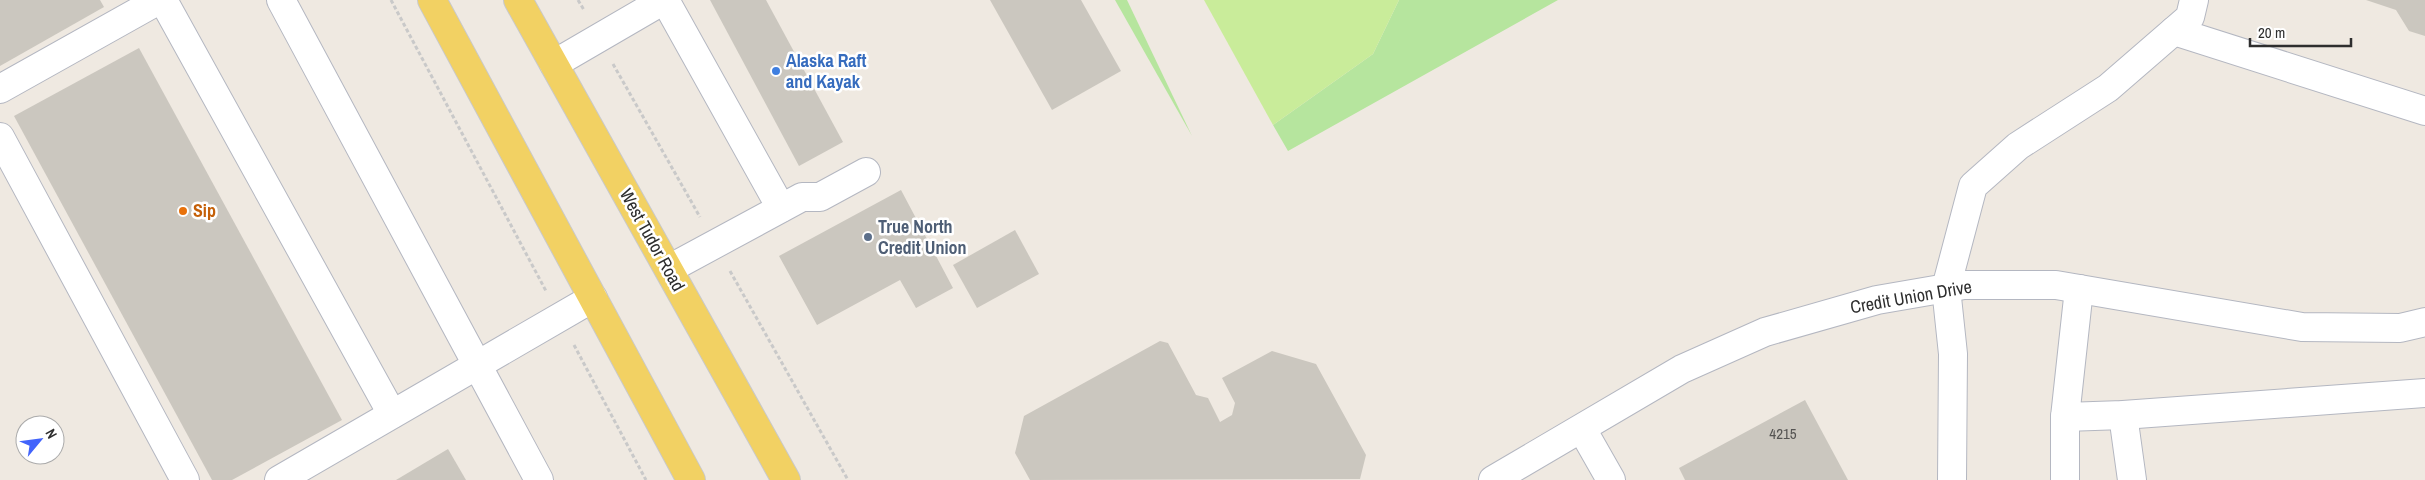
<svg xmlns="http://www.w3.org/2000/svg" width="2425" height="480" viewBox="0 0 2425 480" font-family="'Archivo Narrow',sans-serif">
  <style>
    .green { fill: #b6e59e }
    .pitch { fill: #c9ec9a }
    .building { fill: #cbc7bf }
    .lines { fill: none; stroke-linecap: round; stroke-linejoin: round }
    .minor-casing { stroke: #b4b7c1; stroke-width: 30 }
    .major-casing { stroke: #c9c9c9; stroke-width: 30 }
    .path { stroke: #c9c9c9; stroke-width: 3; stroke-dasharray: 4 2.5; stroke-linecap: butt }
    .minor { stroke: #fff; stroke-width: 28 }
    .major { stroke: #f2d163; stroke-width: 28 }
    .shop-dot { fill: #3f7fe0; stroke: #fff; stroke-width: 2 }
    .food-dot { fill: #e8710a; stroke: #fff; stroke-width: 2 }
    .service-dot { fill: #5c6f8a; stroke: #fff; stroke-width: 2 }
    .labels { text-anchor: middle; stroke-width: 5; stroke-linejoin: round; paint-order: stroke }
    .number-label { font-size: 15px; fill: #555452 }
    .shop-label { font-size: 18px; font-weight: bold; fill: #366cbe; stroke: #fff; text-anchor: start }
    .food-label { font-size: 18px; font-weight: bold; fill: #c56008; stroke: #fff; text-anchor: start }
    .service-label { font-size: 18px; font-weight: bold; fill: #4e5e75; stroke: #fff; text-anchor: start }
    .street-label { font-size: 18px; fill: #2e2e2e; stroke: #fff }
  </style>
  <rect width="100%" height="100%" fill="#efe9e1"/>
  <g class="green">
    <path d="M1115 0H1127L1192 136Z"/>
    <path d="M1399 0H1558L1288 151 1273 125 1373 54Z"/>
  </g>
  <path class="pitch" d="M1204 0H1399L1373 54 1273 125Z"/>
  <g class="building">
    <path d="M0 0H100L104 7 0 66Z"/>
    <path d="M710 0H766L843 142 799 166Z"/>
    <path d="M990 0H1081L1121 71 1052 110Z"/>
    <path d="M2366 0H2425V36L2409 31 2396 10Z"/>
    <path d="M139 48 342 420 232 480H212L14 116Z"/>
    <path d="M901 190 953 288 916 308 900 280 817 325 779 256Z"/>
    <path d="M1015 230 1039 274 977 308 953 265Z"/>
    <path d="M1160 341 1168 343 1196 395 1208 398 1220 422 1232 415 1235 403 1222 378 1272 351 1316 364 1366 455 1360 479 1030 480 1015 453 1024 416Z"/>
    <path d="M1805 400 1848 480H1685L1679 468Z"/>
    <path d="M448 449 466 480H396Z"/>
  </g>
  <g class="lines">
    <g class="minor-casing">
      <g id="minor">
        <path d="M163 0 392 414"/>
        <path d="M281 0 539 480"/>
        <path d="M665 0 781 208"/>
        <path d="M2174 31 2425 111"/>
        <path d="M554 64 664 0"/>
        <path d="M0 89 159 0"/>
        <path d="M0 137 185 480"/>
        <path d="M669 269 802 197H820L866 172"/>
        <path d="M2079 289 2065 417 2123 415 2425 393"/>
        <path d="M2123 415 2132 480"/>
        <path d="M2065 417V480"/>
        <path d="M1582 429 1611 480"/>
        <path d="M279 480 593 298"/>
        <path d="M1493 480 1682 369 1765 332 1877 300 1964 285H2056L2302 327 2400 328 2425 322"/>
        <path d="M1952 480 1953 354 1946 288 1973 186 2018 146 2108 88 2190 17 2194 0"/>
      </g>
    </g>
    <g class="major-casing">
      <g id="major">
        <path d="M432 0 691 480"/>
        <path d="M518 0 786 480"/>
      </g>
    </g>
    <g class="path">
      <path d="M391 0 546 291"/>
      <path d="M578 0 584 10"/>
      <path d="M613 64 700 217"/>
      <path d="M730 271 848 480"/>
      <path d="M574 345 646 480"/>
    </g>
    <use href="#minor" class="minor"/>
    <use href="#major" class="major"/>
  </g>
  <circle class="shop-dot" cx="776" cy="71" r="5"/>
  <circle class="food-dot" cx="183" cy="211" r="5"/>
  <circle class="service-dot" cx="868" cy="237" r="5"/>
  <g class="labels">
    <g class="number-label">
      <text x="1783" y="439">4215</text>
    </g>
    <g class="shop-label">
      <text x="786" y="67">Alaska Raft<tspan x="786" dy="21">and Kayak</tspan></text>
    </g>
    <g class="food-label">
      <text x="193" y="217">Sip</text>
    </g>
    <g class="service-label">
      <text x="878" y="233">True North<tspan x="878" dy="21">Credit Union</tspan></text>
    </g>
    <g class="street-label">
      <text transform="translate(652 240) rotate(61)" y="6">West Tudor Road</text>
      <text transform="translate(1911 297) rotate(-10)" y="6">Credit Union Drive</text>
    </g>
  </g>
  <g transform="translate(40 440) rotate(61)"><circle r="24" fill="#ffffff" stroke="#ababab"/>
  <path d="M0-4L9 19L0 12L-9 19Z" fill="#4264fb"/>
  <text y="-8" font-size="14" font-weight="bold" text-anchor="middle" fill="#2e2e2e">N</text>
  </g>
  <path d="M2250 38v8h101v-8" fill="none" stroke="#2e2e2e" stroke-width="2.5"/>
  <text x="2258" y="38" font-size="15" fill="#2e2e2e" stroke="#ffffff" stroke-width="4" paint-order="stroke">20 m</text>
</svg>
